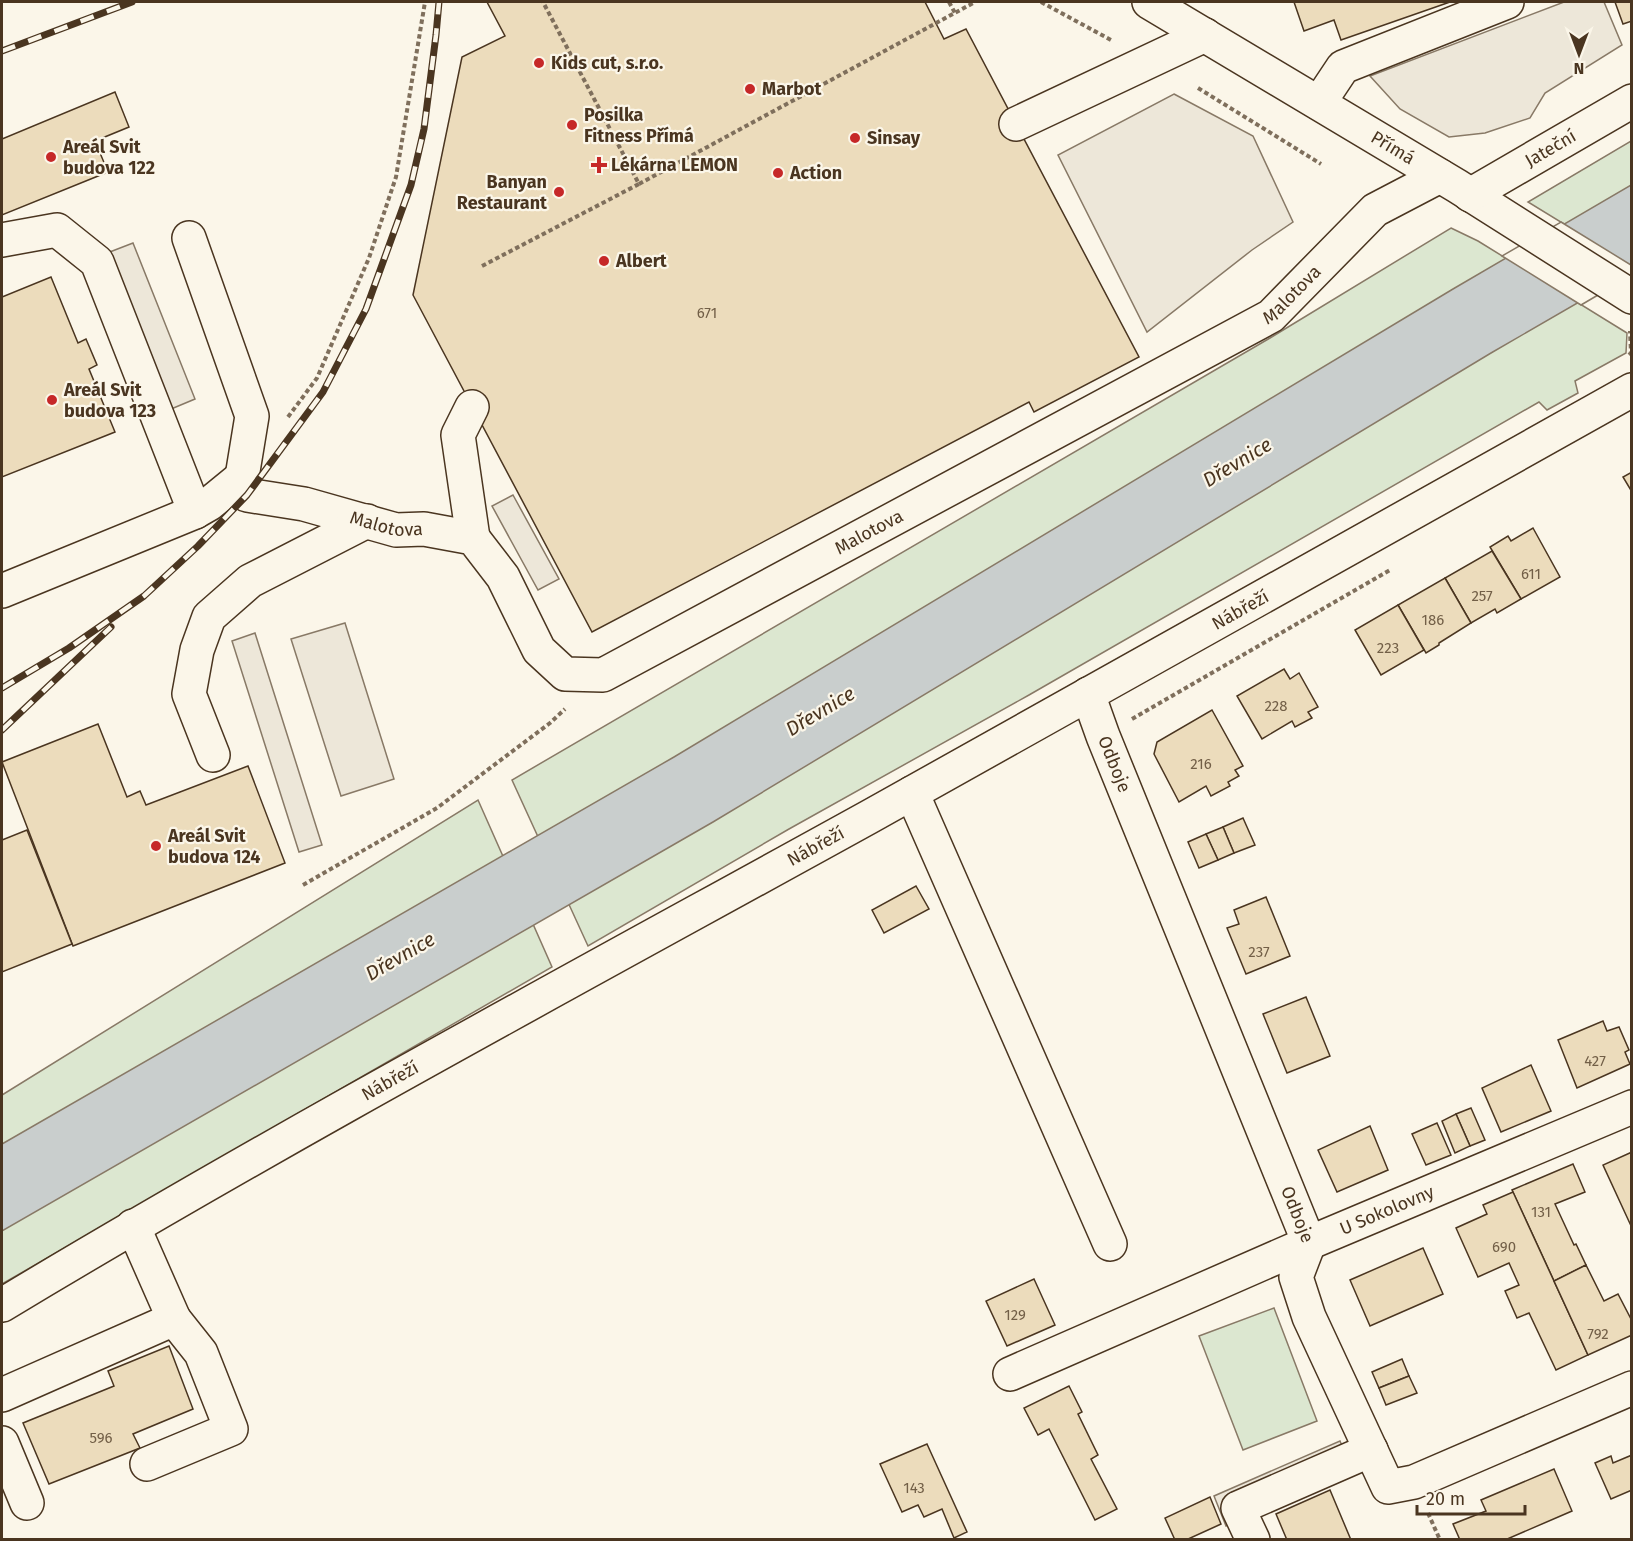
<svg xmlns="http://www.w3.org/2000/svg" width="1633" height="1541" viewBox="0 0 1633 1541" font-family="'Fira Sans',sans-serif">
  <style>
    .green { fill: #dce7d0; stroke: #887966; stroke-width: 1.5 }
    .parking { fill: #ede7d9; stroke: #887966; stroke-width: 1.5 }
    .water { fill: #c9cecd; stroke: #887966; stroke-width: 1.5 }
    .pier { fill: #fbf6e9; stroke: #887966; stroke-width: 1.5 }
    .building { fill: #ecdcbc; stroke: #4a3520; stroke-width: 1.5 }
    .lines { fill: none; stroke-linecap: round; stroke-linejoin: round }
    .minor-casing { stroke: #4a3520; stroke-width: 36 }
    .path { stroke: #7f6f5c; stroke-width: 4; stroke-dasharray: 4.5 3; stroke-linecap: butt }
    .minor { stroke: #fbf6e9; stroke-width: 33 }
    .rail-casing { stroke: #4a3520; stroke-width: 7 }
    .rail { stroke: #fbf6e9; stroke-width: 4.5; stroke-dasharray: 14; stroke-linecap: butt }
    .poi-dot { fill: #c62828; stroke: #fbf6e9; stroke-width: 2 }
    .labels { text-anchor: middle; stroke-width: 4.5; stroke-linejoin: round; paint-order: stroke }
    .number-label { font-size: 15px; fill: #725f47 }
    .poi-label { font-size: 18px; font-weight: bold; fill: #4a3520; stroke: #fbf6e9; text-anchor: start }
    .street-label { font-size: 18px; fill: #4a3520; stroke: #fbf6e9 }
    .water-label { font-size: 20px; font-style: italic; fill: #4a3520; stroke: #fbf6e9 }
  </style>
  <rect width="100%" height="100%" fill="#fbf6e9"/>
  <g class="green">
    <path d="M1631 141V265L1528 202Z"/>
    <path d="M1451 228 1478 241 1627 333 1626 353 1575 381 1578 393 1547 410 1539 402 1029 695 789 829 588 946 512 780 1270 338Z"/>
    <path d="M478 800 552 967 2 1284V1095Z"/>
    <path d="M1274 1308 1317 1421 1243 1450 1199 1336Z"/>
  </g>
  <g class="parking">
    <path d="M1564 2H1604L1622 45 1545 93 1530 118 1485 133 1449 137 1400 109 1370 76Z"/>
    <path d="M1174 94 1253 136 1293 222 1252 250 1147 332 1058 155Z"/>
    <path d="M133 243 195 399 164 412 102 255Z"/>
    <path d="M513 495 559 579 538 590 492 506Z"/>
    <path d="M345 623 394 779 341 796 291 639Z"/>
    <path d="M255 633 322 845 299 852 232 641Z"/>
    <path d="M1340 1441 1353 1472 1226 1526 1214 1496Z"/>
  </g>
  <path class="water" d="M1631 185V272L1491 353 713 822 2 1231V1144L674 757 1453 289Z"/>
  <path class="pier" d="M1561 222 1631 265 1632 275 1581 305 1502 256Z"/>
  <g class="building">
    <path d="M487 2H925L944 39 966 29 1139 357 1034 412 1029 402 592 632 413 295 462 57 505 36Z"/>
    <path d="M1294 2H1450L1341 40 1334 20 1304 31Z"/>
    <path d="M1615 2H1632V21L1623 24Z"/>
    <path d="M115 92 129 127 95 141 108 172 2 215V139Z"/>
    <path d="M51 277 78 343 86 339 97 365 89 369 115 432 2 477V297Z"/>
    <path d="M1632 472V492L1623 477Z"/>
    <path d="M1533 528 1560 577 1521 599 1490 547 1508 536 1511 541Z"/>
    <path d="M1492 551 1521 599 1497 613 1495 609 1471 623 1445 578Z"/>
    <path d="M1445 578 1471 623 1439 643V645L1426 653 1398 605Z"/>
    <path d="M1398 605 1424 650 1381 675 1355 630Z"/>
    <path d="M1284 669 1290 679 1299 673 1318 707 1308 712 1312 718 1295 727 1292 721 1262 739 1237 696Z"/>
    <path d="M1212 710 1243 766 1235 770 1239 776 1228 782 1230 786 1211 796 1206 786 1179 802 1154 754 1157 742Z"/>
    <path d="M98 724 127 797 140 791 146 805 248 766 285 863 73 946 2 762Z"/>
    <path d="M1243 818 1255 845 1234 853 1223 827Z"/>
    <path d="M1223 827 1234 853 1218 860 1206 834Z"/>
    <path d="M27 830 72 944 2 972V840Z"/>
    <path d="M1206 834 1218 860 1199 868 1188 842Z"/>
    <path d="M916 886 929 909 884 933 872 910Z"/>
    <path d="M1266 897 1290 956 1246 974 1227 928 1239 924 1234 910Z"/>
    <path d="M1306 997 1330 1056 1287 1073 1263 1014Z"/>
    <path d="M1603 1021 1607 1031 1619 1027 1629 1050 1625 1052 1630 1064 1577 1088 1558 1040Z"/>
    <path d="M1531 1065 1551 1111 1501 1132 1482 1088Z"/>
    <path d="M1471 1108 1485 1140 1470 1146 1456 1114Z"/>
    <path d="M1456 1114 1470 1146 1455 1153 1442 1121Z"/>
    <path d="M1437 1123 1451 1155 1426 1165 1412 1134Z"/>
    <path d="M1370 1126 1388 1170 1337 1192 1318 1150Z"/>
    <path d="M1632 1152V1228L1603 1165Z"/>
    <path d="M1573 1164 1585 1192 1555 1204 1574 1245 1576 1244 1586 1265 1554 1281 1512 1190Z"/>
    <path d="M1513 1192 1588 1355 1556 1370 1529 1313 1517 1318 1505 1291 1519 1285 1509 1263 1478 1277 1456 1228 1487 1214 1483 1205Z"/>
    <path d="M1423 1248 1443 1294 1370 1326 1350 1280Z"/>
    <path d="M1586 1265 1604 1301 1618 1294 1632 1321V1335L1588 1355 1554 1281Z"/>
    <path d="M1034 1279 1055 1325 1007 1346 986 1301Z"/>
    <path d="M169 1346 193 1409 133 1434 140 1448 49 1484 23 1423 114 1386 108 1371Z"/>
    <path d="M1402 1359 1409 1376 1379 1388 1372 1372Z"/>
    <path d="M1409 1376 1417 1393 1386 1405 1379 1388Z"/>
    <path d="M1069 1386 1082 1412 1078 1414 1098 1455 1091 1459 1117 1509 1095 1520 1049 1429 1038 1435 1024 1408Z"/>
    <path d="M927 1444 967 1532 954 1538 942 1509 924 1517 918 1505 902 1512 880 1464Z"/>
    <path d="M1632 1455V1490L1611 1499 1595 1463 1611 1456 1613 1463Z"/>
    <path d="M1554 1469 1572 1511 1505 1540H1460L1453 1524 1486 1511 1481 1500Z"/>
    <path d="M1330 1490 1351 1540H1287L1276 1514Z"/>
    <path d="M1210 1497 1221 1524 1186 1540H1175L1165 1518Z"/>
  </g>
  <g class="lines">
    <g class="minor-casing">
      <g id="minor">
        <path id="s1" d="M1149 2 1457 186 1632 297"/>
        <path d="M1319 103 1343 67 1507 2"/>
        <path d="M1016 124 1205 35"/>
        <path id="s2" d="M1470 195 1632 101"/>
        <path d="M189 238 252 416 242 477"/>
        <path d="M2 240 57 230 97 262 195 512"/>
        <path d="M472 407 458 435 473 538"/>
        <path id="s3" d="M2 591 195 512 209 504 242 477 247 495 304 504 396 530 424 529 473 538 503 577 539 650 565 674 603 675 1271 316 1375 210 1440 176"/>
        <path id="s4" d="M1088 694 1103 736 1309 1243 1296 1277 1309 1317 1388 1487 1414 1482 1632 1388"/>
        <path d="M213 755 189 694 197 650 209 617 250 581 367 521"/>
        <path d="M912 793 1110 1244"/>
        <path id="s5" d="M2 1305C286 1134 579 977 869 817 1124 676 1378 533 1632 390"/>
        <path id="s6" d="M1010 1374 1309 1243 1632 1107"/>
        <path d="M2 1395 174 1319 133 1226"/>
        <path d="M2 1443 27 1503"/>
        <path d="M147 1464 231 1429 201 1353 174 1319"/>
        <path d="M1253 1540 1238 1508 1371 1450"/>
      </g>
    </g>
    <g class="path">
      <path d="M949 2 955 13"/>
      <path d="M1041 2 1111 40"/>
      <path d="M1198 88 1321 164"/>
      <path d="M639 184 975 2"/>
      <path d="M482 266 639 184 543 2"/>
      <path d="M1629 355 1631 353 1630 331"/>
      <path d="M288 417 317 378 369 258 396 177 425 2"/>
      <path d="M1132 719 1390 570"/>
      <path d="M303 885 437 808 550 723 565 709"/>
      <path d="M1428 1513 1440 1540"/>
    </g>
    <use href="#minor" class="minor"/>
    <g class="rail-casing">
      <g id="rail">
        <path d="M2 51 132 2"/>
        <path d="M2 688 69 648 144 596 198 546 247 495 323 392 366 309 411 185 424 129 436 35 439 2"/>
        <path d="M2 730 111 627"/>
      </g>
    </g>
    <use href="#rail" class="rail"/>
  </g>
  <g class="poi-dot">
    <circle cx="539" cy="63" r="6"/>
    <circle cx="750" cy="89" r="6"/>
    <circle cx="572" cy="125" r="6"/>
    <circle cx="855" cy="138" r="6"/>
    <circle cx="51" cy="157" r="6"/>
    <path d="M596 156h6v6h6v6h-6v6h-6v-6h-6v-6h6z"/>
    <circle cx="778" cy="173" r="6"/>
    <circle cx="559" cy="192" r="6"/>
    <circle cx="604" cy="261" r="6"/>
    <circle cx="52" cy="400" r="6"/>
    <circle cx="156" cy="846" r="6"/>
  </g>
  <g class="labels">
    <g class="number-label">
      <text x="707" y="318">671</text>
      <text x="1531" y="579">611</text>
      <text x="1482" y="601">257</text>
      <text x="1433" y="625">186</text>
      <text x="1388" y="653">223</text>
      <text x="1276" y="711">228</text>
      <text x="1201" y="769">216</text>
      <text x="1259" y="957">237</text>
      <text x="1595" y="1066">427</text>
      <text x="1541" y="1217">131</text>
      <text x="1504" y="1252">690</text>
      <text x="1015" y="1320">129</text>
      <text x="1598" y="1339">792</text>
      <text x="101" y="1443">596</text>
      <text x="914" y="1493">143</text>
    </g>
    <g class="poi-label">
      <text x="551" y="69">Kids cut, s.r.o.</text>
      <text x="762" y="95">Marbot</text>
      <text x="584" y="121">Posilka<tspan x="584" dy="21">Fitness Přímá</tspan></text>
      <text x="867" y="144">Sinsay</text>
      <text x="63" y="153">Areál Svit<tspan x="63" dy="21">budova 122</tspan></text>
      <text x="611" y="171">Lékárna LEMON</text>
      <text x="790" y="179">Action</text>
      <text x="547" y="188" text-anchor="end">Banyan<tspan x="547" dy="21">Restaurant</tspan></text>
      <text x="616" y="267">Albert</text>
      <text x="64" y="396">Areál Svit<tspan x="64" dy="21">budova 123</tspan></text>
      <text x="168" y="842">Areál Svit<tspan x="168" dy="21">budova 124</tspan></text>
    </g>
    <g class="street-label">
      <text dy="6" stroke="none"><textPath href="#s1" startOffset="284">Přímá</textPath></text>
      <text dy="6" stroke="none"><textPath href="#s2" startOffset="93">Jateční</textPath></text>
      <text dy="6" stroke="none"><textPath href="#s3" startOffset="1509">Malotova</textPath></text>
      <text dy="6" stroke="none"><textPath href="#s3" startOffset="429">Malotova</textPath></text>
      <text dy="6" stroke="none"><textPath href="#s3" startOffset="1023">Malotova</textPath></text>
      <text dy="6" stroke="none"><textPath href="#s5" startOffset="1420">Nábřeží</textPath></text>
      <text dy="6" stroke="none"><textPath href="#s4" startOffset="75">Odboje</textPath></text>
      <text dy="6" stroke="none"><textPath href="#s5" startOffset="934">Nábřeží</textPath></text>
      <text dy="6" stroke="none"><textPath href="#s5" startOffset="448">Nábřeží</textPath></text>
      <text dy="6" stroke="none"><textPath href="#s6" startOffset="411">U Sokolovny</textPath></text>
      <text dy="6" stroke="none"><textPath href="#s4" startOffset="561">Odboje</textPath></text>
    </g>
    <g class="water-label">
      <text transform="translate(1237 462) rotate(-31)" y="7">Dřevnice</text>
      <text transform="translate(820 711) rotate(-31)" y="7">Dřevnice</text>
      <text transform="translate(400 956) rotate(-30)" y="7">Dřevnice</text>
    </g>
  </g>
  <rect width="1633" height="1541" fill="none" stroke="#4a3520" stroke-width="6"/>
  <g transform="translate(1579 54) rotate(180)" stroke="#fbf6e9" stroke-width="4.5" paint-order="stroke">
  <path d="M0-4.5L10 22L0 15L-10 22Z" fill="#4a3520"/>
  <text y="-9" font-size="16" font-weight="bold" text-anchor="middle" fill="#4a3520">N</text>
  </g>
  <path d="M1417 1505v9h108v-9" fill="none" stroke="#4a3520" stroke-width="3"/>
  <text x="1426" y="1505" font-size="18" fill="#4a3520" stroke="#fbf6e9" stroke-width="4.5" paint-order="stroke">20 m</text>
</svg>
